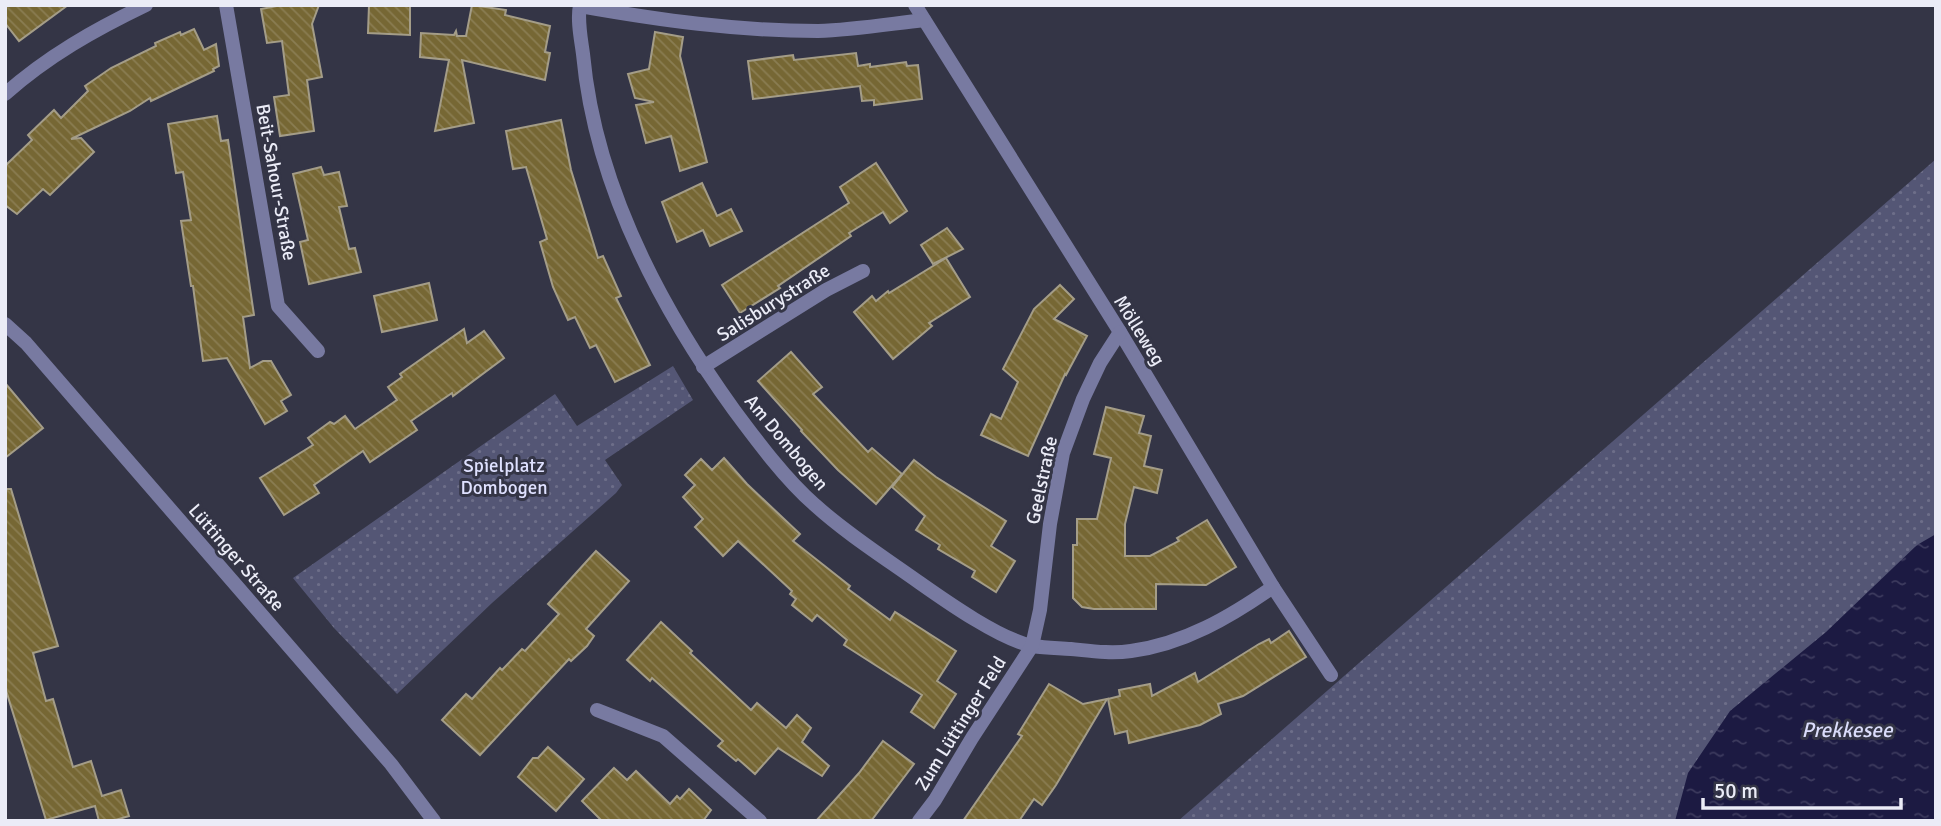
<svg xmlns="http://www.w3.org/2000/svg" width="1941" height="826" viewBox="0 0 1941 826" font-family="Signika,sans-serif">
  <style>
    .park { fill: url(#park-dots) }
    .water { fill: url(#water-ripples) }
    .building { fill: url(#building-back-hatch); stroke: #a49d88; stroke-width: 2 }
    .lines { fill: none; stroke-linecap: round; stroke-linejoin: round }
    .street { stroke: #787aa1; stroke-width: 14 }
    .labels { text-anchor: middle; stroke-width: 6; stroke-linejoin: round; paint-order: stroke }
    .street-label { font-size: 19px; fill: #ebecf7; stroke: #343546 }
    .park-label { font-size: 19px; fill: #dfe1ff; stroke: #343546 }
    .water-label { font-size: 21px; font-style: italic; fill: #dadcfa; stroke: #343546 }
  </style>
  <defs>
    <pattern id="park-dots" width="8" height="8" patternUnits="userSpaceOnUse" patternTransform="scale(1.75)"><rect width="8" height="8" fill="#545675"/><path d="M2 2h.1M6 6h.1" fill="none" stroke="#6d6e89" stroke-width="1.8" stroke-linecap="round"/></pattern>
    <pattern id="water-ripples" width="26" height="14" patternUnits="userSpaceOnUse" patternTransform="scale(1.75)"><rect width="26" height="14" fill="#1c1a42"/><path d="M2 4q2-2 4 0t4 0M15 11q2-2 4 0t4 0" fill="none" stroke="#3d3b5e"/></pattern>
    <pattern id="building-back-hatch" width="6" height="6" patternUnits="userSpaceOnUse" patternTransform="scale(1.75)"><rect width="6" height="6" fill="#766734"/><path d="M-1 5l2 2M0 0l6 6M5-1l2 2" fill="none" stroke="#8a7d52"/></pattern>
  </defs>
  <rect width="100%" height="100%" fill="#343546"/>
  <g class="park">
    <path d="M1936 159V821H1178Z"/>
    <path d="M673 366 693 400 605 460 622 485 616 493 492 603 397 694 334 628 293 578 555 394 577 426Z"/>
  </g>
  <path class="water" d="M1936 534V821H1675L1688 773 1730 711 1826 632 1917 545Z"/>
  <g class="building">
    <path d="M5 5H68L19 41 5 23Z"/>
    <path d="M282 5H319L312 24 322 77 307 80 314 131 280 136 274 97 289 95 282 41 267 43 261 9Z"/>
    <path d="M369 5H410V35L368 33Z"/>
    <path d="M472 5 506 10 505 15 550 26 545 52 550 53 545 80 462 60 474 123 435 131 449 60 420 57 421 33 454 35 456 31 457 36H466Z"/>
    <path d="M194 29 204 50 216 44 219 66 213 69 214 71 151 101 150 98 130 111 71 139 81 138 94 152 50 195 43 189 17 214 5 205V166L32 140 28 135 54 110 61 118 88 91 85 86 111 68 156 46 155 43 180 32 181 35Z"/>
    <path d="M655 32 683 37 680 56 707 162 680 171 671 136 646 143 636 105 654 102 635 98 628 74 649 69Z"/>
    <path d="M856 53 858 66 870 64V67L906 62 907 66 918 65 922 99 874 105V100L862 101 860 86 753 99 748 61 793 55 794 60Z"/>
    <path d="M217 116 221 141 228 140 254 315 243 317 250 368 263 361H271L291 395 281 401 287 411 265 424 227 358 203 361 193 286H191L181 221 191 220 183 172 176 173 168 124Z"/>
    <path d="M561 120 571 170 598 258 603 256 621 296 616 298 650 365 615 382 596 345 590 348 575 317 568 320 553 287 540 242 547 239 526 167 513 169 506 131Z"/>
    <path d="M876 163 907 211 890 223 883 212 849 233 851 236 778 286 780 288 740 313 722 285 849 203 840 187Z"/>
    <path d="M321 167 324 175 339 172 347 206 339 207 349 249 355 248 361 272 309 284 300 242 308 240 293 174Z"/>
    <path d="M702 183 717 216 731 209 742 231 710 246 703 230 677 242 662 202Z"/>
    <path d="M947 228 963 249 933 264 921 245Z"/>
    <path d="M946 258 970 297 929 323 932 326 893 359 854 312 872 296 876 301 888 291 889 293Z"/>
    <path d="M429 283 437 320 382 332 374 296Z"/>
    <path d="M1060 285 1074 299 1054 319 1087 336 1066 375 1065 374 1028 456 981 435 991 414 1001 419 1018 382 1003 369 1034 309Z"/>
    <path d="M464 329 467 343 484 331 504 358 453 396 452 393 411 421 417 430 370 462 363 451 314 485 319 493 284 515 260 478 313 445 308 438 330 422 334 424 345 416 355 429 397 400 388 387 402 377 400 374Z"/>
    <path d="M791 352 822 387 813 394 868 452 872 448 902 474 876 504 838 470 801 431 802 430 758 381Z"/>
    <path d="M5 383 43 428 5 458Z"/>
    <path d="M1106 407 1144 416 1139 433 1151 436 1144 466 1162 470 1157 493 1134 487 1125 524V556H1150L1179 541 1177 538 1207 520 1236 567 1206 585 1156 584V609H1094L1082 607 1073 598V545H1077V519H1097L1111 458 1094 454Z"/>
    <path d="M724 458 747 484 800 534 793 541 850 586 848 589 890 620 895 612 956 651 937 681 956 694 934 728 911 712 922 695 844 645 847 640 817 615 812 621 792 605 796 599 790 594 792 591 738 541 723 556 695 527 703 519 683 497 695 485 685 475 701 459 712 470Z"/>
    <path d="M914 460 936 477 1006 521 991 546 1015 561 996 592 972 577 975 571 938 549 940 545 916 530 925 516 892 487Z"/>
    <path d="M5 489H11L58 646 33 653 46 701 53 699 73 767 91 761 102 796 121 790 129 816 112 821H99L95 806 46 820 5 687Z"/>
    <path d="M596 551 629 581 586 629 594 636 587 646 571 661 569 659 480 755 442 720 466 694 472 699 500 668 502 670 522 649 525 651 559 614 548 604Z"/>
    <path d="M661 622 692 651 690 653 751 710 757 703 786 728 797 715 811 728 802 742 829 766 822 776 778 748 755 774 738 759 736 761 718 746 723 741 652 678 650 681 627 660Z"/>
    <path d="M1289 631 1306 657 1243 696 1218 704 1221 714 1200 725 1129 743 1127 731 1115 734 1108 699 1120 696 1119 690 1150 684 1152 696 1195 673 1198 682 1259 644 1269 639 1271 643Z"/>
    <path d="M1049 684 1083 704 1107 699 1056 785 1042 805 1034 799 1019 821H963L1022 736 1018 734Z"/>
    <path d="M883 741 914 764 871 821H816L859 773Z"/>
    <path d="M548 747 584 779 556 811 518 777 533 758H538Z"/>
    <path d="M614 768 627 780 636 771 670 804 677 796 680 799 689 789 711 810 703 821H602L582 801Z"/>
  </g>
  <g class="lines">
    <g class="street">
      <path d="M226 5 278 306 318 351"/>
      <path d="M580 5C577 20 581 39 583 54 595 184 659 306 734 410 757 441 786 480 815 505 847 534 885 558 920 583 947 602 1001 640 1033 646 1046 648 1059 648 1071 649 1091 651 1111 654 1131 651 1184 644 1230 617 1273 587"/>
      <path d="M915 5 1120 332 1273 587 1331 675"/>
      <path d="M580 6C659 20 737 31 818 31 853 30 889 24 924 20"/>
      <path d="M5 94C48 56 94 30 146 5"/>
      <path d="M5 324 26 343 391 764 434 821"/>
      <path d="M703 367 826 290 863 271"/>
      <path d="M597 710 663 736 760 821"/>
      <path d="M919 821 935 800 972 738 1032 646 1040 610 1050 524 1063 453 1083 399 1100 363 1120 332"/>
    </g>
  </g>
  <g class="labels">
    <g class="street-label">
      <text transform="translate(277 182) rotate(80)" y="7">Beit-Sahour-Straße</text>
      <text transform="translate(773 302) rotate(-32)" y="7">Salisburystraße</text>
      <text transform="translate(1140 330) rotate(58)" y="7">Mölleweg</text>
      <text transform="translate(787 442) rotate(50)" y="7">Am Dombogen</text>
      <text transform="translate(1041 480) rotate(-78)" y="7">Geelstraße</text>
      <text transform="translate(237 557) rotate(49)" y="7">Lüttinger Straße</text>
      <text transform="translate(960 723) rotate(-58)" y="7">Zum Lüttinger Feld</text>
    </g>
    <g class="park-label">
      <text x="504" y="472">Spielplatz<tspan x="504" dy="22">Dombogen</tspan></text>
    </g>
    <g class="water-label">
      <text x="1847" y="737">Prekkesee</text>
    </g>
  </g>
  <rect width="1941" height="826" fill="none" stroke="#ebecf7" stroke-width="14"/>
  <path d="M1703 798v10h198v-10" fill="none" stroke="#ebecf7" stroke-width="3.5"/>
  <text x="1714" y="798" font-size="21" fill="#ebecf7" stroke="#343546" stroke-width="5" paint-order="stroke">50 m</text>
</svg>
